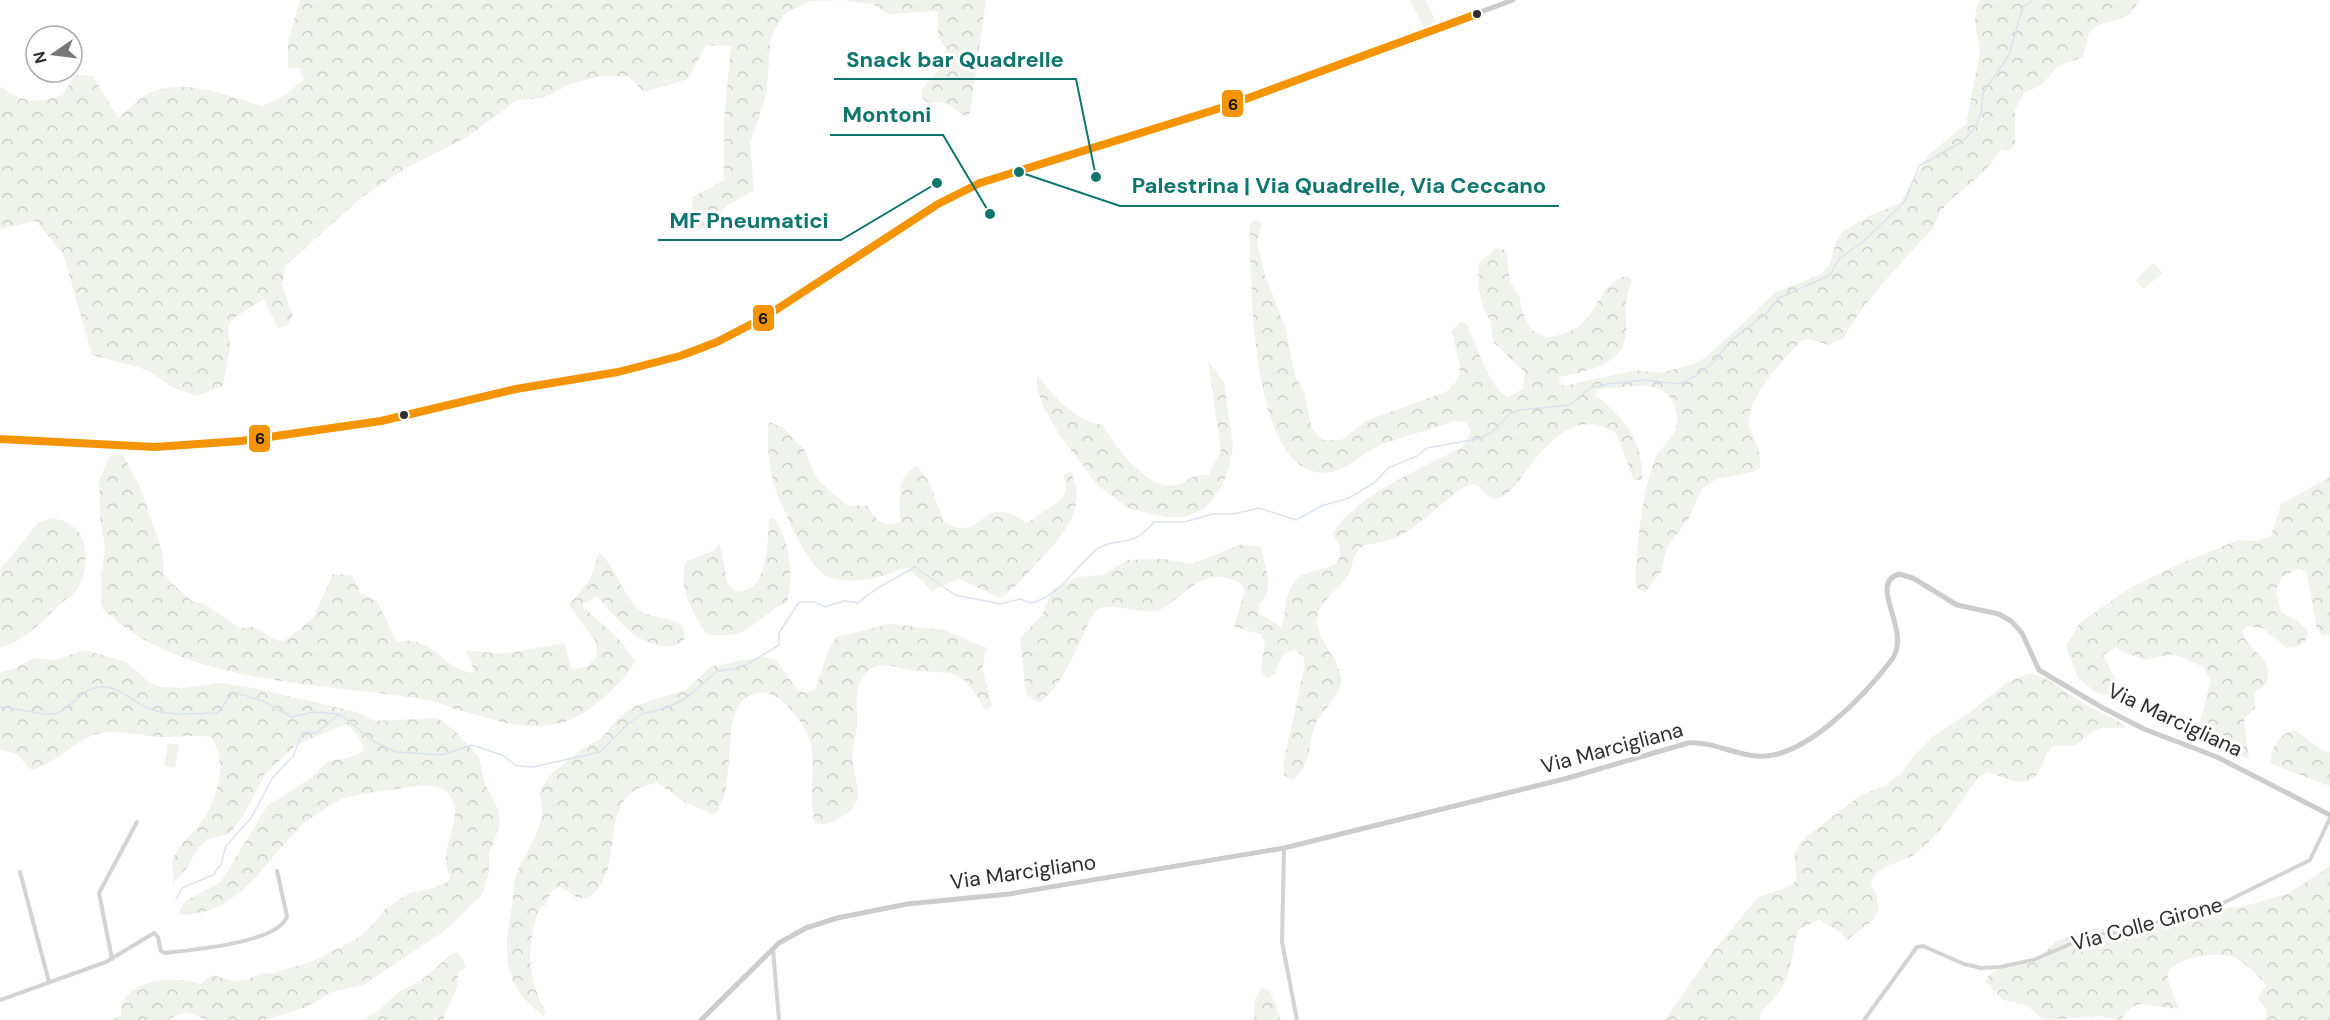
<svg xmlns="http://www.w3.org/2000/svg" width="2330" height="1020" viewBox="0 0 2330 1020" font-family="'DM Sans',sans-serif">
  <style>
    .green { fill: #eff3ec }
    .forest { fill: url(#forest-crowns) }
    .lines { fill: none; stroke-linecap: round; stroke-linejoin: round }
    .stream { stroke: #dbe4ee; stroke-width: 1.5 }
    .street { stroke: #d3d3d3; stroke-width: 4 }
    .secondary { stroke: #ccc; stroke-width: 5 }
    .bus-1-casing { stroke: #fff; stroke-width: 12 }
    .bus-1 { stroke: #f59402; stroke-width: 8 }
    .bus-dot { fill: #2e2e2e; stroke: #fff; stroke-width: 2 }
    .labels { text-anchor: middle; stroke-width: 6; stroke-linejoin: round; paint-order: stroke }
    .street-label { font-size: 21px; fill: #2e2e2e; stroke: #fff }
    .leader { fill: none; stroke: #0f766e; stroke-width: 2 }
    .callout-dot { fill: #0f766e; stroke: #fff; stroke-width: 2 }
    .callout-label { font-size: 22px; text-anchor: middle; font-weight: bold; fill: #0f766e; stroke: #fff; stroke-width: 6; stroke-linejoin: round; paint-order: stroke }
    .line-badge { stroke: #fff; stroke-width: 2 }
    .pale-badge-label { font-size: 16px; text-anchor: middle; font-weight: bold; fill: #111 }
  </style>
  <defs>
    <pattern id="forest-crowns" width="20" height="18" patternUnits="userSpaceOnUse" patternTransform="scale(1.5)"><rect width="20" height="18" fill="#eff3ec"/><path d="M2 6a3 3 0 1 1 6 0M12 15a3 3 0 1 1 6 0" fill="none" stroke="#cdd1cb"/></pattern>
  </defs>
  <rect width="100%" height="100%" fill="#fff"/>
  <g class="green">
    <path d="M1410 0H1425L1436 21 1424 27Z"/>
    <path d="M2154 263 2163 273 2143 289 2135 280Z"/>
    <path d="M168 743 179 745 175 768 164 766Z"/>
  </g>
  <g class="forest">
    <path d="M300 0H986L970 112 966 117C954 108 944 99 929 104L922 98V89L937 72 946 48 938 37V11L889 14 872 4 843 0 811 1 784 14 771 37 766 95 750 144 754 190 728 205 705 228 691 233 693 197 724 180V120L731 46 706 45 688 79 644 92 628 76H601L570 84 543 98 517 100 467 137 408 167 362 197 285 266 282 285 293 316 287 326 278 328 264 299 235 317 228 325 230 347 223 386 197 396 174 388 145 369 92 355 63 254 36 221 0 229V87C26 103 33 104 63 95L75 75 93 76 118 118C127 111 137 100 147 94 185 76 226 96 263 106L285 95 303 80 300 68H288V43Z"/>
    <path d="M1980 0H2140L2128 16 2098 25 2089 33 2083 57 2059 66 2040 86 2024 93 2015 109V144L2009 151 2000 149C1990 173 1962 187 1945 206 1939 213 1937 222 1931 230 1901 265 1866 296 1844 338L1828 345 1811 339 1802 340C1785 357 1747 398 1749 423 1751 441 1762 441 1760 468L1753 472 1717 479 1702 489 1688 520 1667 547 1661 572 1645 592 1637 588 1635 578C1638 539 1641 496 1655 459 1660 447 1676 436 1677 424 1678 386 1649 382 1619 388 1611 389 1604 387 1596 390V396C1625 417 1644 444 1642 480H1634L1616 433C1550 392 1520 508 1492 498 1486 495 1481 487 1474 484L1466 486C1443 500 1424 522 1400 536 1389 543 1365 542 1358 550 1353 556 1353 565 1350 572 1342 587 1326 595 1319 611 1309 634 1340 657 1341 680 1341 695 1323 710 1316 723 1307 743 1312 768 1292 780L1284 775 1283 765 1305 664 1303 656 1295 650C1281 652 1279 662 1275 674L1267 678 1261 671 1265 642 1260 634 1234 627 1244 593 1242 584C1202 562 1188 596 1158 611 1139 614 1121 604 1100 608 1090 616 1088 625 1083 636 1072 658 1060 688 1039 703L1026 694 1020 638 1042 615 1052 590 1076 577 1104 575 1127 560 1164 559 1191 564 1242 544 1260 547C1265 566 1276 589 1259 604V613L1281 627C1289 609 1281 600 1295 582 1310 561 1347 578 1339 545 1338 541 1334 538 1333 533 1355 495 1424 468 1462 447L1471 432 1469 426 1465 422 1454 421C1430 430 1404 436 1380 445 1363 452 1351 468 1332 472 1248 487 1252 278 1249 226L1252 221 1257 220 1262 223 1257 243 1265 275 1286 330 1295 376 1304 391 1312 429 1323 440H1341L1368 420 1448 391 1459 378 1460 367 1452 331 1460 322 1466 323 1469 328C1475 344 1493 394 1508 397L1523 389 1525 372 1494 343 1490 320 1484 310 1478 286 1479 263 1496 248 1506 250 1510 282 1519 296 1524 317 1533 331 1547 338C1559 335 1573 332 1583 323 1599 308 1602 280 1628 276L1632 280C1622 306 1628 309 1626 334 1623 367 1584 371 1560 377L1559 383 1564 386 1636 370 1660 373 1697 363 1712 352 1776 292 1822 274 1830 264 1836 242 1842 232 1869 216 1900 203 1928 155 1966 124 1980 52 1975 21 1976 9Z"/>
    <path d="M1208 361 1224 382 1233 447 1229 468 1221 488 1205 508 1186 517H1166L1130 509 1098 486 1059 434 1044 408 1037 389V375C1055 397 1074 421 1103 425 1114 446 1148 491 1175 485 1191 482 1186 474 1209 475L1221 450Z"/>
    <path d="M769 422 782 427 804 449 817 479 846 505 867 506C877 520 882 528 900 522 900 503 895 475 917 466L929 482 944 522C980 541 976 509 1005 512 1012 513 1021 520 1027 523L1062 499 1066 490 1064 475 1070 471C1091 510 1058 540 1033 567 1022 579 1014 590 1000 598L959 579 932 591 907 567C881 577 855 587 827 576 808 569 776 497 772 477 768 459 767 440 769 422Z"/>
    <path d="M123 455 140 487 162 551 164 572 169 581 192 601 204 604 241 629C263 621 265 641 284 641L313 618 333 574 352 575 361 593 377 601 397 642C434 634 442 671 475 673L466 650 501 654 565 643 571 669 586 667 597 657 596 642 569 605 590 580 599 552C615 567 621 590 636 607 649 620 669 615 683 626L685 638C680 645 673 647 664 646 632 643 617 616 596 596L583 604V607L619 639 635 661C627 681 583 719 561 723 517 731 500 721 459 710 449 708 440 702 429 700 326 682 181 687 102 608L101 582 105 546 100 519 99 480 110 456Z"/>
    <path d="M2330 477V635H2322L2317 629 2307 573 2299 569 2283 576 2276 589 2281 612 2296 620 2308 631C2307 645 2299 647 2287 648L2262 628 2247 626 2242 631C2248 655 2275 653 2266 684L2254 693 2255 708 2244 719 2249 759 2212 747 2201 738 2200 722 2211 681 2203 667 2174 654 2144 660 2115 648 2103 655 2115 678 2112 693 2105 695 2097 693 2078 678 2068 653 2067 644 2080 623 2128 589 2179 564 2238 540 2255 541 2271 536 2281 504Z"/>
    <path d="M52 518C71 522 83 529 85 550 86 560 86 572 81 582 76 594 65 599 56 608 38 626 24 640 0 648V570L38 523Z"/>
    <path d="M769 518H774C790 539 794 577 787 602 752 619 751 641 706 634 694 612 675 586 687 561L712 551 720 544 727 582 734 591C738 591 745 591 748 589 768 581 768 536 769 518Z"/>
    <path d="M890 624 944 630 987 648 982 668 992 705 986 710C961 672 964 673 918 671 902 671 885 659 869 670 852 681 858 709 857 726 856 738 851 751 853 762 855 785 867 800 844 815 833 822 829 826 815 823 806 793 820 762 807 733 800 718 785 700 770 694 763 691 759 693 752 695 716 706 741 787 714 815L685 802 658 783C589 791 633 869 587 899L576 897 560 886 551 891 546 905 540 907C527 944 526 976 545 1011L544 1016C502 987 503 952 512 906 514 894 513 881 518 870 529 845 550 822 539 793L549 776 583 748 602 738 617 719 635 706 687 689 711 667 742 660 765 657 775 659 796 688 805 693 815 689C823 671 825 653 836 637Z"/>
    <path d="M85 650 126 662 150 683 161 687 184 688 218 683 254 688 357 712 376 721 437 718 454 730 479 757 485 784 498 809 500 825 489 854V872L482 895 443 932 363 985 331 992 307 1007 264 1020H208L186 1012 166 1020H111L121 1016V1004C136 978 174 976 201 984L211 975 234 981 246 980 261 973 271 974 313 961 356 939 369 929 385 909 409 893 433 888 449 881 450 875C434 853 470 814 447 792 437 783 415 786 403 788 391 790 348 795 340 800 328 807 312 816 302 825 266 859 236 920 178 914L185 901 221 882 267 806 311 778 328 761 347 758 363 752C364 740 355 731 346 724L296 745 265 774 242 818 228 834 208 839 198 848 187 868 173 883C174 875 171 862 174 856 180 842 192 835 200 824 217 800 229 763 211 737 194 734 177 738 160 737 138 736 113 727 91 736 69 745 55 764 31 770L17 754 0 750V672L14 669 33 658 54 660Z"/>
    <path d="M2029 673C2051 678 2068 694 2086 705 2100 713 2116 717 2127 728H2101L2091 733 2075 746H2053C2045 754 2044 761 2039 771 2029 792 2003 777 1988 772L1978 778C1959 803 1940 836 1915 854 1898 866 1876 862 1871 885L1877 895 1878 911 1873 920 1847 940 1839 931 1819 920 1799 929C1792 949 1792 971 1781 989 1775 1001 1761 1006 1759 1020H1665L1710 955 1756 900C1769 889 1784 893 1797 880L1794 857 1798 846 1806 837 1861 795 1886 785 1901 774 1914 755 1934 736 1972 711 2006 683Z"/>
    <path d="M2295 730 2323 751 2330 752V786L2271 764C2269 750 2280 732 2295 730Z"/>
    <path d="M2330 866V1020H2265L2267 1010 2257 998 2267 985C2257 975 2245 961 2230 956 2217 952 2172 957 2168 974 2166 981 2177 1001 2179 1009L2139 1004 2132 1007 2120 1020 2099 1016 2044 1020 2027 1005 2003 1000 1986 982 1989 975 1997 970 2035 962 2056 941 2099 928 2130 935 2209 911 2249 905 2289 893Z"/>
    <path d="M457 952 467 966 458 973 457 987 443 1020H361L377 1012 400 991 422 980 450 955Z"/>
    <path d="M1262 987 1270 991 1281 1020H1254L1255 999Z"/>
  </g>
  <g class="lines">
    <g class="stream">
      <path d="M0 707C15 707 48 718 58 713 75 704 85 685 105 687 123 689 134 703 150 709 172 717 195 713 218 713L233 692 263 701 292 717 314 712 340 714 373 741 396 752 442 755 472 745 502 755 517 766 533 767 600 752 628 724 642 714 669 707 686 698 717 671 734 669 748 664 779 645V633L799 602H815L825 607 844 601 858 603C875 587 895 579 915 567L955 595 1001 604 1020 599 1031 603C1061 596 1074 568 1096 550 1116 535 1130 551 1154 522H1184L1213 514H1234L1259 508 1296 520 1321 506 1349 498 1374 483 1388 468 1417 456 1427 448 1478 439 1491 433 1511 413 1520 410 1570 405 1590 388 1608 384 1644 380 1680 384 1697 375 1716 360 1729 342 1766 314 1779 298 1830 275 1839 259 1864 241 1905 201 1919 166 1963 141 1975 128 1981 113 1983 93 2009 55 2023 7 2033 0"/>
      <path d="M176 899 182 888 213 875 221 864 226 846 251 818 273 777 293 756 303 732 316 733 338 715"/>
    </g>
    <g class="street">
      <path d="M1284 848 1282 942 1297 1020"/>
      <path d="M20 872 49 982"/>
      <path d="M773 949 779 1020"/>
      <path d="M112 959 99 893 137 822"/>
      <path d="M0 1000 106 962 154 933 158 937 161 951 165 953C190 950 280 943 287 916L277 871"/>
      <path d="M1864 1020 1917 947 1923 946 1964 964 1981 968 2000 967 2033 960 2094 934 2129 933 2180 914 2219 905 2310 860 2330 818"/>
    </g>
    <g class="secondary">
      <path d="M0 439 155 447 241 441 381 421 516 389 618 372 680 356 717 342 765 317 938 204 980 183 1224 107 1513 0"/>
      <path d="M701 1020 779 943 806 928 837 918 907 904 1009 894 1284 848 1568 778 1688 743C1711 741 1733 754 1756 756 1804 761 1867 693 1893 658 1911 628 1867 584 1899 574L1913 578 1957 605 1999 614 2011 621 2022 633 2039 670 2103 708 2144 729 2217 757 2330 815"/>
    </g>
    <g class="bus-1-casing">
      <path id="bus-1" d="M0 439 155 447 241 441 381 421 516 389 618 372 680 356 717 342 765 317 938 204 980 183 1224 107 1477 14"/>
    </g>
    <use href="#bus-1" class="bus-1"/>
  </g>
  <g class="bus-dot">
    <circle cx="1477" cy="14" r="5"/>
    <circle cx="404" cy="415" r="5"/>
  </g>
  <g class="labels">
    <g class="street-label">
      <text transform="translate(2175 720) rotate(25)" y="7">Via Marcigliana</text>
      <text transform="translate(1612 748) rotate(-15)" y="7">Via Marcigliana</text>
      <text transform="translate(1023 872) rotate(-8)" y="7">Via Marcigliano</text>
      <text transform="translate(2147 924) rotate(-15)" y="7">Via Colle Girone</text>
    </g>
  </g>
  <path class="leader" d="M1096 177L1076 79H834M990 214L943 135H830M1019 172L1120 206H1559M937 183L841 240H658"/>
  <g class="callout-dot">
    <circle cx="1096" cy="177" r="6"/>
    <circle cx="990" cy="214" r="6"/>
    <circle cx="1019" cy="172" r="6"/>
    <circle cx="937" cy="183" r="6"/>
  </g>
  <g class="callout-label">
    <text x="955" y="67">Snack bar Quadrelle</text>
    <text x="887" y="122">Montoni</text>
    <text x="1339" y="193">Palestrina | Via Quadrelle, Via Ceccano</text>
    <text x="749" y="228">MF Pneumatici</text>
  </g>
  <g class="line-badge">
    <rect x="1221" y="89" width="23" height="29" rx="6" fill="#f59402"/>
    <rect x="752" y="304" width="23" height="28" rx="6" fill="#f59402"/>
    <rect x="248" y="424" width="23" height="29" rx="6" fill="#f59402"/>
  </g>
  <g class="pale-badge-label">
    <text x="1233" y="110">6</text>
    <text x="763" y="324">6</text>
    <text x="260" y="444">6</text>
  </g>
  <g transform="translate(54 54) rotate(256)"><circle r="28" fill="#ffffff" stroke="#ababab" stroke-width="1.5"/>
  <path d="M0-4.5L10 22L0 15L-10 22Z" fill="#777777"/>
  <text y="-9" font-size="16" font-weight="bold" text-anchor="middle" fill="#2e2e2e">N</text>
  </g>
</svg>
